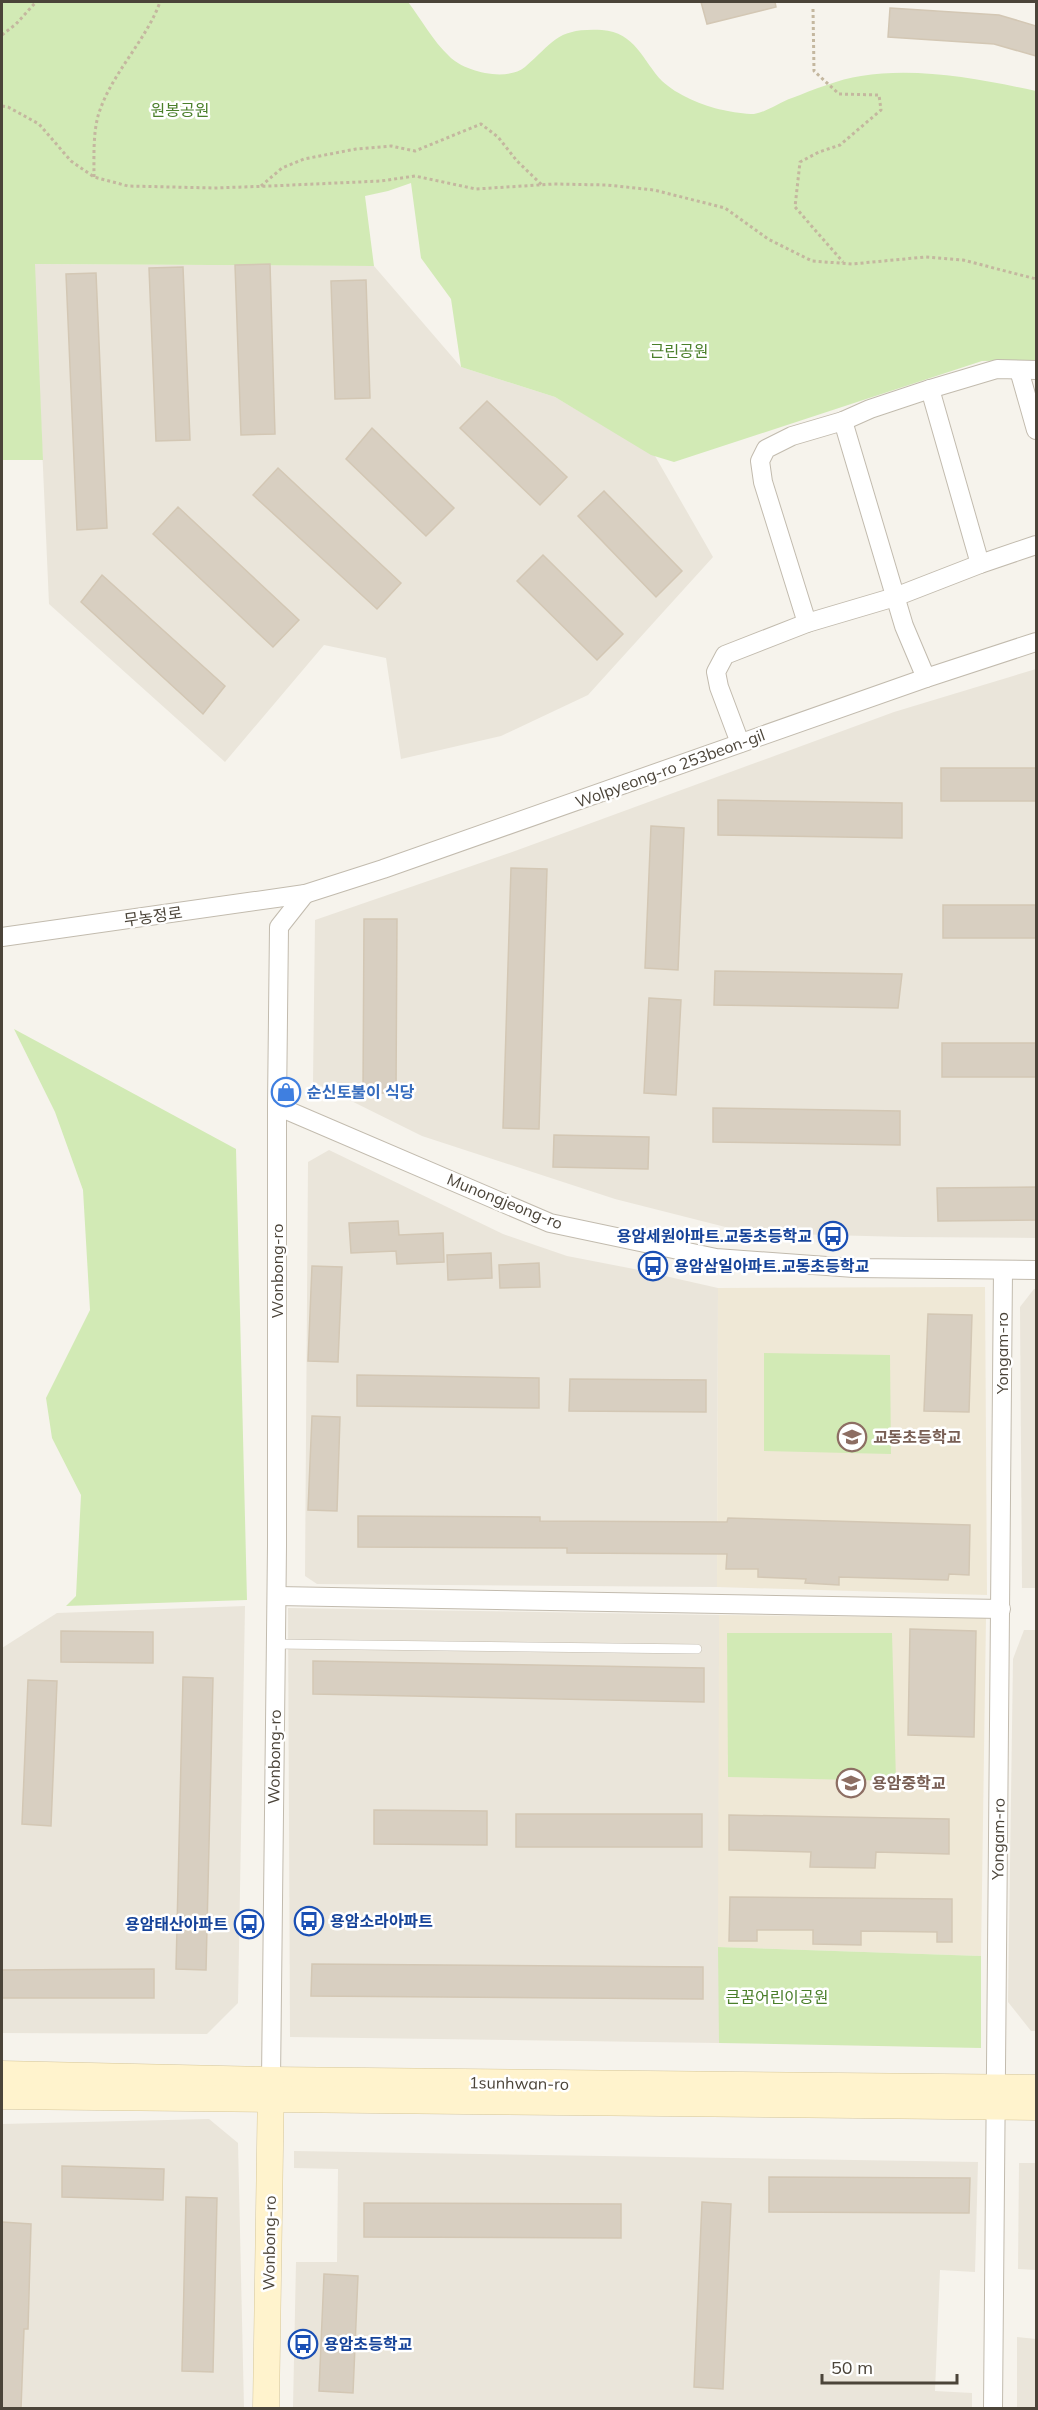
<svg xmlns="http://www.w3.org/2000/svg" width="1038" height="2410" viewBox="0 0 1038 2410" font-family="Mulish,'Noto Sans KR',sans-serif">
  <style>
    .residential { fill: #eae5da }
    .education { fill: #efe8d6 }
    .green { fill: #d2eab5 }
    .building { fill: #d8cfc1; stroke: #d3c7b4; stroke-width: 1.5 }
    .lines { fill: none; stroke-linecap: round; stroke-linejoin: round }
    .lane-casing { stroke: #c2bbae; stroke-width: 10 }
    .street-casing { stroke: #c2bbae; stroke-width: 20 }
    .secondary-casing { stroke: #d6c79b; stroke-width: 27 }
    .path { stroke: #c4b79f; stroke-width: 3; stroke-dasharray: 3 3; stroke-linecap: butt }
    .lane { stroke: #fff; stroke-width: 9 }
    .street { stroke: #fff; stroke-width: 18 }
    .secondary { stroke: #fff3cd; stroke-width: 26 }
    .labels { text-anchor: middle; stroke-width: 5; stroke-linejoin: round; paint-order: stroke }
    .park-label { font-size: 16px; fill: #4a7f2a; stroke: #fff }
    .street-label { font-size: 16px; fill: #4b4439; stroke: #fff }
    .shop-label { font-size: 16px; font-weight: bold; fill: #366cbe; stroke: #fff; text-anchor: start }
    .transit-label { font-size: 16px; font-weight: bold; fill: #164399; stroke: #fff; text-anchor: start }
    .education-label { font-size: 16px; font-weight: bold; fill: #785e54; stroke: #fff; text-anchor: start }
  </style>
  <rect width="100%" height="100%" fill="#f6f3ec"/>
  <g class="residential">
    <path d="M34 264 374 266 461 367 555 397 655 456 713 557 588 695 501 736 401 759 386 658 324 645 225 762 49 604Z"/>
    <path d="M1036 669V1238L904 1237 749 1233 615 1199 422 1136 313 1082 315 920 515 851 894 712Z"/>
    <path d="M329 1150 503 1234 567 1256 634 1269 718 1288 717 1587 317 1584 305 1576 308 1162Z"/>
    <path d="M1034 1289H1036V1588H1022L1020 1307Z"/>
    <path d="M245 1606 238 2003 207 2034 2 2033V1648L57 1613Z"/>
    <path d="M288 1608 719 1615V2043L290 2037Z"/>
    <path d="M1024 1630H1036V2031H1031L1008 2002 1013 1659Z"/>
    <path d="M209 2119 238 2143 244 2408H2V2124Z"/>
    <path d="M294 2151 978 2162 975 2272 940 2270 935 2391 972 2393V2408H293L296 2262H337L338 2169 294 2168Z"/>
    <path d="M1019 2163H1036V2270L1018 2269Z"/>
    <path d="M1017 2337 1036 2339V2408H1017Z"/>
  </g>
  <g class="education">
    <path d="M985 1287 987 1595 717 1587 718 1288Z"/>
    <path d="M719 1615 986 1618 981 1956 718 1947Z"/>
  </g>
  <g class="green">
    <path d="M2 2H408C421 19 433 41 449 56 464 72 507 82 525 67 555 41 557 28 602 30 635 32 643 61 662 81 677 95 703 106 723 110 732 112 745 114 754 114 767 112 780 102 792 98 813 90 839 79 861 76 918 67 980 79 1036 91V360L982 361 674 462 651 455 555 397 461 367 451 299 421 258 411 183 388 191 365 196 374 266 35 264 43 460H2Z"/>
    <path d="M14 1029 236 1149 247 1600 66 1606 76 1596 81 1495 52 1438 46 1398 90 1310 83 1190 55 1112Z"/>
    <path d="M764 1353 890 1355 891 1454 764 1451Z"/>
    <path d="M727 1633H892L896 1781 728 1777Z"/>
    <path d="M718 1947 981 1956V2048L719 2043Z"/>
  </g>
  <g class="building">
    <path d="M701 2H775L776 7 707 24Z"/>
    <path d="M890 8 999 15 1036 26V56L994 44 888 37Z"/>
    <path d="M270 264 275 434 241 435 235 265Z"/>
    <path d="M183 267 190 440 156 441 149 268Z"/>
    <path d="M96 273 107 528 77 530 66 274Z"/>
    <path d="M366 280 370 398 335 399 331 281Z"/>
    <path d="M487 401 567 477 540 505 460 428Z"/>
    <path d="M372 428 454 508 426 536 346 459Z"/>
    <path d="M278 468 401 583 377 609 253 495Z"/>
    <path d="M604 491 682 571 656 597 578 516Z"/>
    <path d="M178 507 299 620 273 647 153 534Z"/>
    <path d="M543 555 623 634 597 660 517 581Z"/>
    <path d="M102 575 225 686 203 714 81 602Z"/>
    <rect x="941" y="768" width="95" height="33"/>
    <path d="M718 800 902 803V838L718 835Z"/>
    <path d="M651 826 684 828 678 970 645 968Z"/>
    <path d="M511 868 547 869 539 1129 503 1128Z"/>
    <rect x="943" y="905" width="93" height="33"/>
    <path d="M364 919H397L396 1093H363Z"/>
    <path d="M715 971 902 974 898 1008 714 1005Z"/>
    <path d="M649 998 681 1000 676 1095 644 1093Z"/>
    <rect x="942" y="1043" width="94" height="34"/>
    <path d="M713 1108 900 1111V1145L713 1142Z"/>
    <path d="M554 1135 649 1137 648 1169 553 1167Z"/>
    <path d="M1036 1187V1220L938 1221 937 1188Z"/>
    <path d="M398 1221 399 1235 443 1233 444 1262 397 1264 396 1251 351 1253 349 1223Z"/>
    <path d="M491 1253 492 1278 448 1280 447 1255Z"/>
    <path d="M539 1263 540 1287 500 1288 499 1265Z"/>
    <path d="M312 1266 342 1267 338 1362 308 1361Z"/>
    <path d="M928 1314 972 1315 969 1412 924 1411Z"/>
    <path d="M357 1375 539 1378V1408L357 1406Z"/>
    <path d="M570 1379 706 1380V1412L569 1411Z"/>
    <path d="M312 1416 340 1417 337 1511 308 1510Z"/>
    <path d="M358 1516 540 1517V1521L727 1522 728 1518 970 1525 969 1575 949 1574 948 1580 839 1577V1585L805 1583 806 1579 758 1577V1569H726L727 1554 567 1553V1548L358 1547Z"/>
    <path d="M910 1629 976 1631 974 1737 908 1735Z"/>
    <path d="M61 1631 153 1632V1663L61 1662Z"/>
    <path d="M313 1661 704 1668V1702L313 1694Z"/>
    <path d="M183 1677 213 1678 206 1970 176 1969Z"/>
    <path d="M28 1680 57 1681 51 1826 22 1824Z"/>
    <path d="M374 1810 487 1811V1845L374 1844Z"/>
    <rect x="516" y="1814" width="186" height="33"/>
    <path d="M729 1815 949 1819V1854L876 1852 875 1868 810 1867 811 1852 729 1850Z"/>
    <path d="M730 1897 952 1899V1942H937V1932L861 1931V1945L813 1944V1930H757V1941H729Z"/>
    <path d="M312 1964 703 1967V1999L311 1996Z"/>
    <path d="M154 1969V1998H2V1970Z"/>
    <path d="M62 2166 164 2169 163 2200 62 2197Z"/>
    <path d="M769 2177 970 2178 969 2213 769 2212Z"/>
    <path d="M186 2197 217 2198 213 2372 182 2371Z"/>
    <path d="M702 2202 731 2204 723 2389 694 2387Z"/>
    <path d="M364 2203 621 2204V2238L364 2237Z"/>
    <path d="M2 2222 31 2224 28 2329H24L21 2409H2Z"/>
    <path d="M324 2274 358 2276 353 2393 319 2391Z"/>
  </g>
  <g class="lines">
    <g class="lane-casing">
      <path id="lane" d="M276 1644 697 1649"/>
    </g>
    <g class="street-casing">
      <g id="street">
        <path d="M1019 370 1036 430"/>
        <path d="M930 389 980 564"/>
        <path d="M843 421 904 626 926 678"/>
        <path d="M807 623 763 482 760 461 766 449 792 436 843 421 870 409 930 389 997 369 1036 370"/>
        <path d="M740 743 719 687 716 672 725 655 807 623 895 597 980 564 1036 545"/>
        <path d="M2 937 305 894 383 869 926 678 1036 642"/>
        <path d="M277 1106 550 1223 716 1258 854 1268 1036 1270"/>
        <path d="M277 1596 1001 1609"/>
        <path d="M271 2080 277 1546V1106L279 927 305 894"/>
        <path d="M993 2408 1003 1270"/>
      </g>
    </g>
    <g class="secondary-casing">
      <g id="secondary">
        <path d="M2 2074 271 2080 1036 2088"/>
        <path d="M2 2096 1036 2107"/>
        <path d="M266 2408 271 2083"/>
      </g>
    </g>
    <g class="path">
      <path d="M813 9 814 71 839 94 879 95 881 110 840 145 819 152 800 162 795 207 843 262"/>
      <path d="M2 35 16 24 36 2"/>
      <path d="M2 106 8 107 39 124 71 161 94 177 128 186 214 188 270 186 381 181 415 176 476 189 554 184 607 185 654 190 725 208 768 239 812 261 852 264 925 257 963 260 1036 279"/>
      <path d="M94 177C94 157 93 135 98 116 110 75 146 41 160 2"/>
      <path d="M261 186 282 168 304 159 356 149 391 146 415 151 481 124 498 137 517 161 542 185"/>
    </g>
    <use href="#lane" class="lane"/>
    <use href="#street" class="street"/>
    <use href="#secondary" class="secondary"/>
  </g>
  <defs>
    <g id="shop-ring" transform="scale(1.5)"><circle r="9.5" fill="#fff" stroke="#3f7fe0" stroke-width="1.5"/><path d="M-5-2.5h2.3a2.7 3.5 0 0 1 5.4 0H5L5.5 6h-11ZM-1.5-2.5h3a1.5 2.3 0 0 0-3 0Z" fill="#3f7fe0"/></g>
    <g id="bus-ring" transform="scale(1.5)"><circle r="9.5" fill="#fff" stroke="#1a4fb4" stroke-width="1.5"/><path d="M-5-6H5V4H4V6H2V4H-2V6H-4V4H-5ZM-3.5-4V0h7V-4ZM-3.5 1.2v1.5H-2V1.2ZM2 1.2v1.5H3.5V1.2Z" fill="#1a4fb4"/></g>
    <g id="school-ring" transform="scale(1.5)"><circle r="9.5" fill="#fff" stroke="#8d6e63" stroke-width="1.5"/><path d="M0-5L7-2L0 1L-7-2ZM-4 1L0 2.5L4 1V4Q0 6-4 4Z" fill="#8d6e63"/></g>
  </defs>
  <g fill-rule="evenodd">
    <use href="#shop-ring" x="286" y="1092"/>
    <use href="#bus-ring" x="833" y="1236"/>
    <use href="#bus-ring" x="653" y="1266"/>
    <use href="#school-ring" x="852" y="1437"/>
    <use href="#school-ring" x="851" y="1783"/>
    <use href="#bus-ring" x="309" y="1921"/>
    <use href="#bus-ring" x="249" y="1924"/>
    <use href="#bus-ring" x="303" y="2344"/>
  </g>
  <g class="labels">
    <g class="park-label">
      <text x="180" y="116">원봉공원</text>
      <text x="679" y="357">근린공원</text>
      <text x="777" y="2003">큰꿈어린이공원</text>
    </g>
    <g class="street-label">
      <text transform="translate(670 768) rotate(-20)" y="6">Wolpyeong-ro 253beon-gil</text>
      <text transform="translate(153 916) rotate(-8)" y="6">무농정로</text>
      <text transform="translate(505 1201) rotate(22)" y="6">Munongjeong-ro</text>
      <text transform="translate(277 1271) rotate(-90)" y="6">Wonbong-ro</text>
      <text transform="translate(1002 1353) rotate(-90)" y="6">Yongam-ro</text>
      <text transform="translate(274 1757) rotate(-89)" y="6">Wonbong-ro</text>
      <text transform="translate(998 1839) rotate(-89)" y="6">Yongam-ro</text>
      <text transform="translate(519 2083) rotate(1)" y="6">1sunhwan-ro</text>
      <text transform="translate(269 2243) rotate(-89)" y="6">Wonbong-ro</text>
    </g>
    <g class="shop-label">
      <text x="307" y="1098">순신토불이 식당</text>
    </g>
    <g class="transit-label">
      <text x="812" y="1242" text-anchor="end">용암세원아파트.교동초등학교</text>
      <text x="674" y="1272">용암삼일아파트.교동초등학교</text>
      <text x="330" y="1927">용암소라아파트</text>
      <text x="228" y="1930" text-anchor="end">용암태산아파트</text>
      <text x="324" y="2350">용암초등학교</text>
    </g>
    <g class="education-label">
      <text x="873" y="1443">교동초등학교</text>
      <text x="872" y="1789">용암중학교</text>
    </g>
  </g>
  <rect width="1038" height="2410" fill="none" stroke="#4b4439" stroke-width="6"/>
  <path d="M822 2374v9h135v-9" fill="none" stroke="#4b4439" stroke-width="3"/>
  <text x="831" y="2374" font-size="18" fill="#4b4439" stroke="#ffffff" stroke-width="4.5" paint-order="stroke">50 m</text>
</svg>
